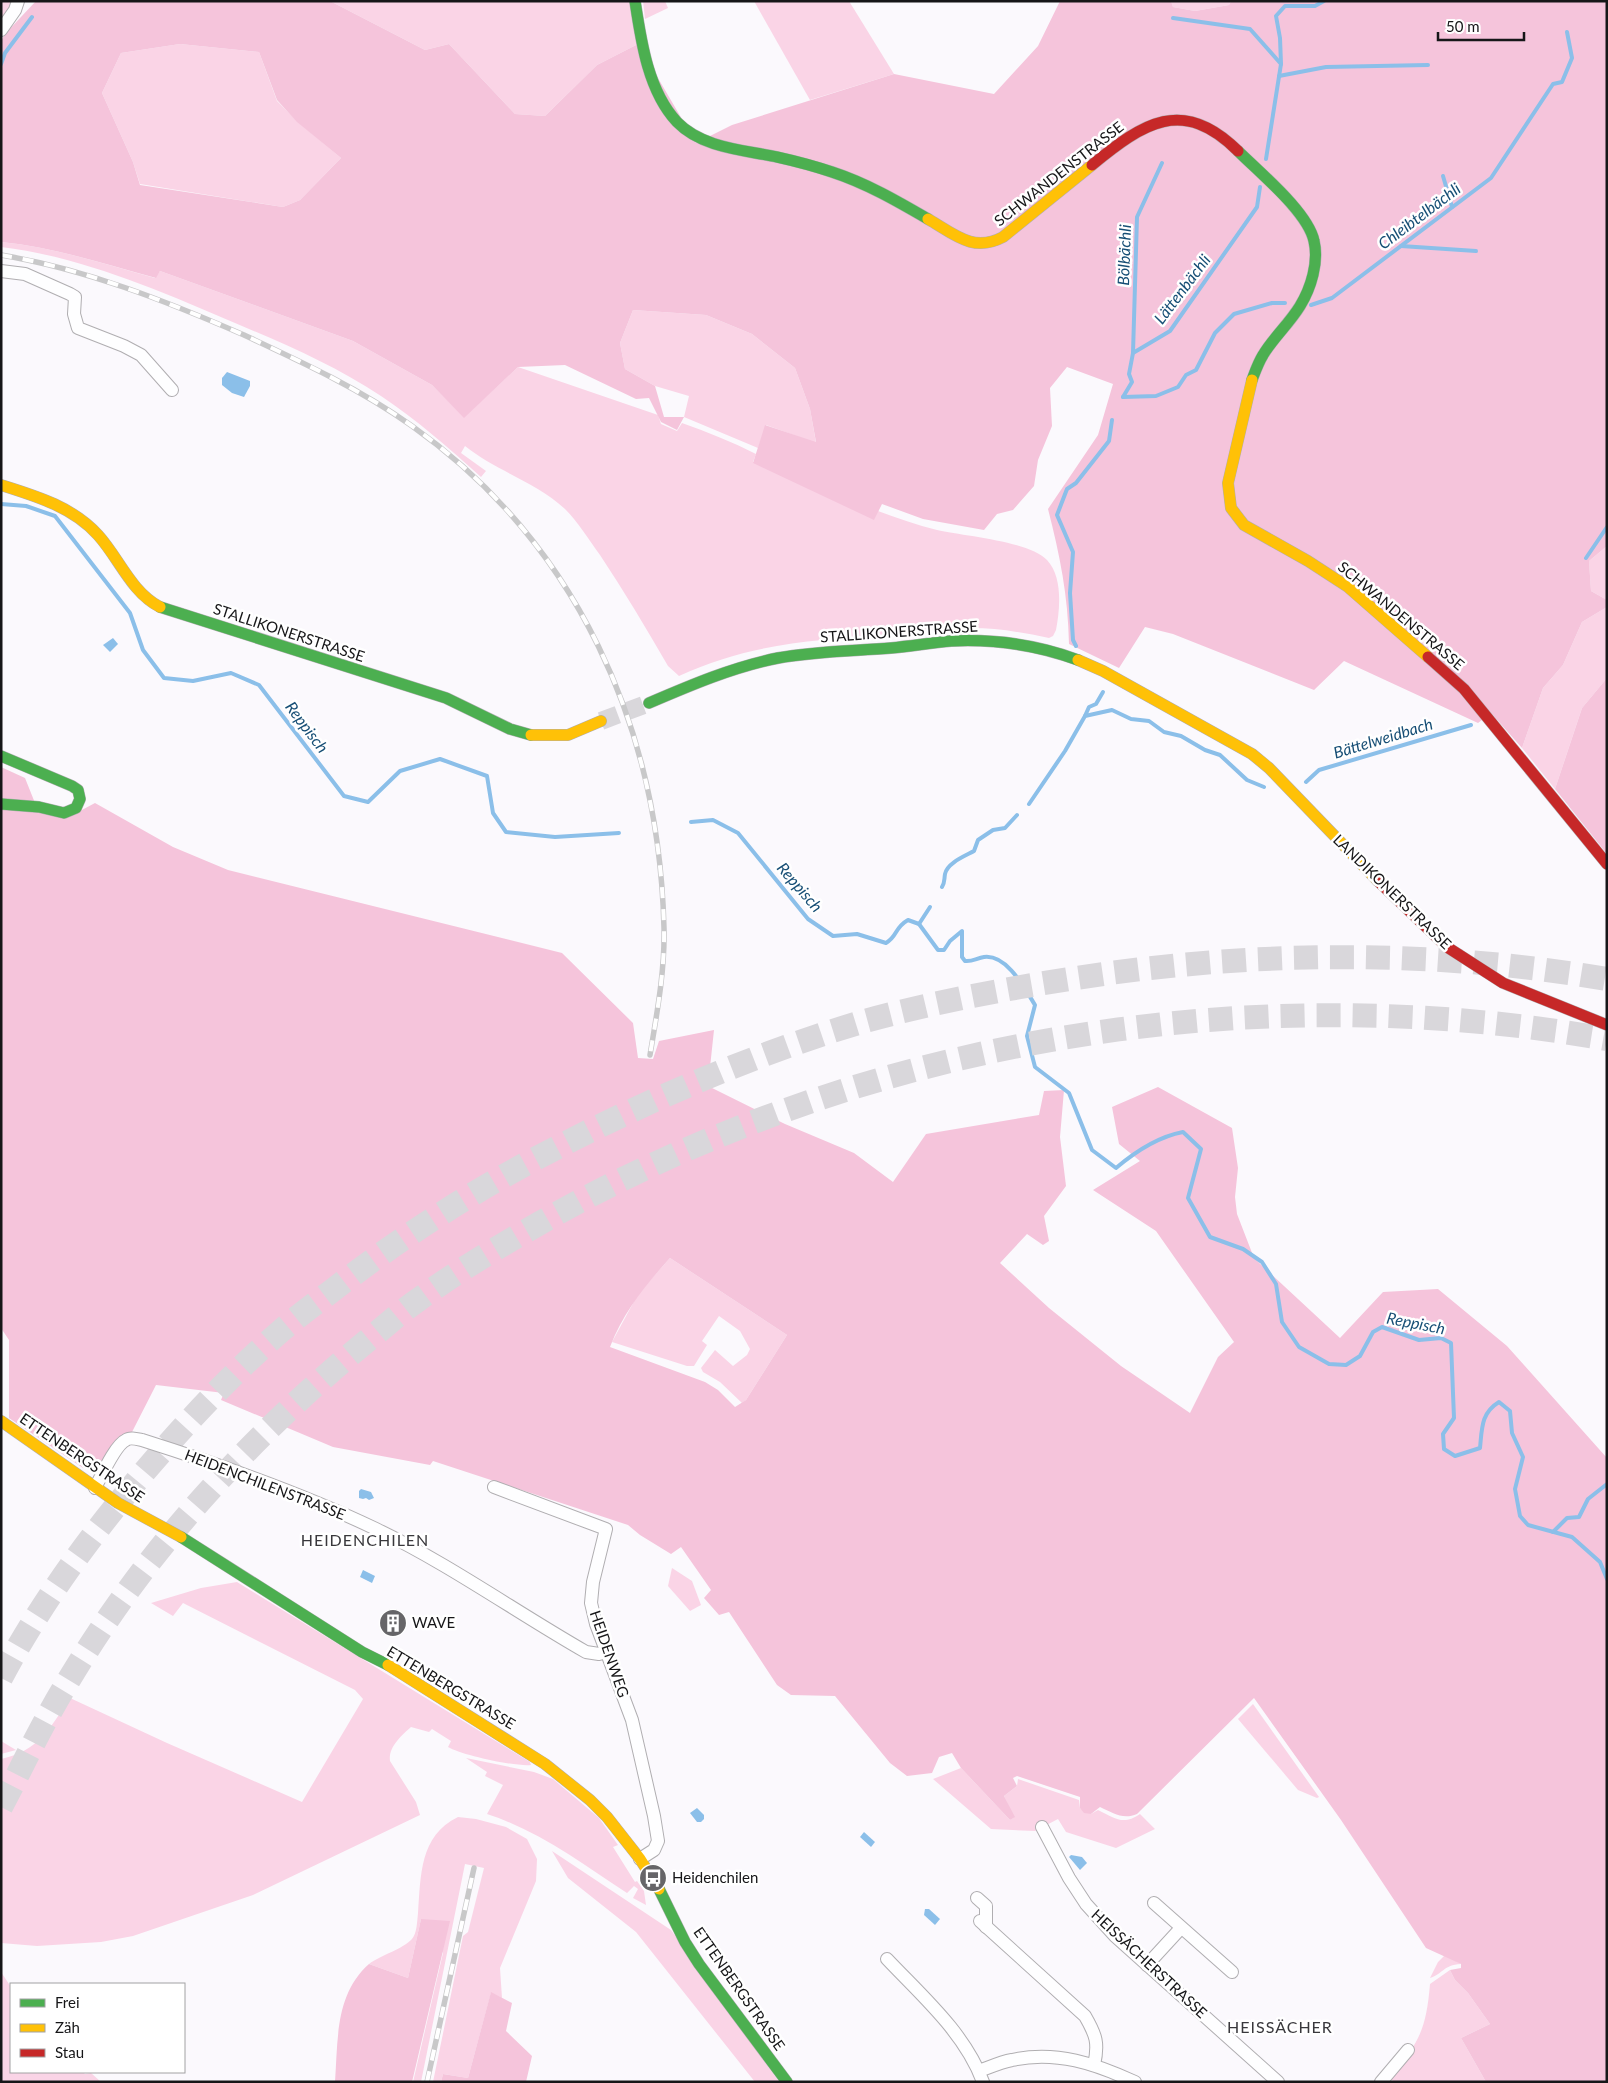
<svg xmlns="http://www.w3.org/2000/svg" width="1608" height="2083" viewBox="0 0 1608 2083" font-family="Lato,sans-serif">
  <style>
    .green { fill: #fad4e6 }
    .forest { fill: #f5c4db; fill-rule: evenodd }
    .water { fill: #8bbfe9 }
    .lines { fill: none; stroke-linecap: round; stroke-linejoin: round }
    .stream { stroke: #8bbfe9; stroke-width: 4 }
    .secondary-tunnel { stroke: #d9d7db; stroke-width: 18; stroke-dasharray: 18 9; stroke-linecap: butt }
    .highway-tunnel { stroke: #d9d7db; stroke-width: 24; stroke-dasharray: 24 12; stroke-linecap: butt }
    .street-casing { stroke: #b0aeb1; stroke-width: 14 }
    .fast-casing { stroke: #b0aeb1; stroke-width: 12 }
    .slow-casing { stroke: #b0aeb1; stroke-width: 12 }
    .jam-casing { stroke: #b0aeb1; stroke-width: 12 }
    .street { stroke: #fefeff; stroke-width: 12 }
    .fast { stroke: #4caf50; stroke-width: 11 }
    .slow { stroke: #ffc107; stroke-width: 11 }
    .jam { stroke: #c62828; stroke-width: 11 }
    .rail-casing { stroke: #c8c8c9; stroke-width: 5.5 }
    .rail { stroke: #fff; stroke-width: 4; stroke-dasharray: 11; stroke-linecap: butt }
    .labels { text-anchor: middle; stroke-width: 5; stroke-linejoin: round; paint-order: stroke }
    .street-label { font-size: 15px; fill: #161618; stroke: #fff }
    .poi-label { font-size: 15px; fill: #161618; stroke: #fff; text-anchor: start }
    .water-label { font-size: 16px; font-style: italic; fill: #164e75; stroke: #fff }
    .neighbourhood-label { font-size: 16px; letter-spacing: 1px; fill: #39383c; stroke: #fff }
  </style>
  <rect width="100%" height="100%" fill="#fbf9fd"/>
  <g class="green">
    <path d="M1 1H14L1 23Z"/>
    <path d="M330 1H630L638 44 597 65 545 116 515 114 449 44 425 50Z"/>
    <path d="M643 1H665L668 8 645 19Z"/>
    <path d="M754 1H849L894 74 810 100Z"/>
    <path d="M1171 1H1231L1229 5 1195 11 1173 7Z"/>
    <path d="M180 44 259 52 277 101 298 122 341 158 300 200 283 207 140 184 133 162 102 93 121 53Z"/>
    <path d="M1 242C53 247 105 264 155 278L160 271 353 341 432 385 464 417 518 367 658 415 661 424 677 431 682 423C708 432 732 442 756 454L753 462 874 519 878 511C897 518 917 525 937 530 963 536 1029 541 1047 560 1063 577 1060 609 1056 630L1053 636 1049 638C1016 631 984 626 951 629 929 630 908 634 886 635 812 640 748 644 679 676L668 666C646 628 624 591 600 555 589 540 578 522 565 509 536 482 496 471 465 446L461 453 486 471 481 477C449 448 417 420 381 396 336 366 285 344 235 323 160 291 83 257 1 247Z"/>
    <path d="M633 310 706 315 752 334 795 368 810 409 816 443 766 425 758 448 684 417 689 396 655 386 625 369 620 343Z"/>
    <path d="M1607 546V600L1591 591 1589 561Z"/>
    <path d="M1607 607V678L1582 708 1555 789 1522 748 1543 688 1563 665 1582 622Z"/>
    <path d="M670 1258 787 1335 746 1400 742 1403 720 1382 703 1372 701 1368 715 1350 733 1366 747 1355 750 1349 740 1331 719 1316 702 1341 707 1345 694 1366H687L612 1342 638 1294Z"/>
    <path d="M672 1568 692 1581 701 1605 690 1611 668 1586Z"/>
    <path d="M237 1582 530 1762 531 1765C516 1767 461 1755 448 1747L451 1741 432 1729 429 1732 411 1727C402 1735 388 1747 390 1761L416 1802 420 1815 253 1895 133 1936 101 1942 37 1946 1 1943V1759C39 1751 50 1728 70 1698L167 1743 302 1802 363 1699 355 1690 183 1603 173 1616 151 1603 201 1588Z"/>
    <path d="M1253 1704 1319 1797 1317 1798 1298 1790 1238 1719Z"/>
    <path d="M1 1741 16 1750 1 1754Z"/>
    <path d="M466 1758 534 1772 553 1779 599 1818 618 1845 613 1847 635 1882 637 1881 644 1891 646 1905 633 1898 638 1889 634 1886 627 1893C581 1863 539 1831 487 1814L503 1785 485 1776 487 1772Z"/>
    <path d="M961 1768 1010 1820 1014 1817 1004 1796 1017 1786 1018 1779 1079 1800 1080 1808 1091 1814 1098 1810C1115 1818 1123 1826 1140 1814L1155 1829 1116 1848 1066 1832 1058 1819 1035 1831 991 1829 933 1779Z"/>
    <path d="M458 1817 476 1819 506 1827 527 1839 537 1859 536 1881 500 1968 502 1998 491 1993 468 2078 443 2074 441 2082H433L463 1936 468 1932 484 1868 465 1864 421 2082H413L443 1953 421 1919 408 1978 369 1964C381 1955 403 1949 412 1939 417 1933 417 1922 418 1913 421 1876 419 1836 458 1817Z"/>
    <path d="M552 1851 671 1930 779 2082H755L636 1932 568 1878Z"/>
    <path d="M1445 1955 1461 1964C1443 1965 1443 1974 1430 1978L1438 1962Z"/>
    <path d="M1450 1970 1455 1980 1468 1993 1490 2024 1461 2038 1486 2082H1394L1390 2078C1419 2042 1426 2031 1430 1984Z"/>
    <path d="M1 1972 11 1987V2072H83L85 2074 91 2073 101 2082H1Z"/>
  </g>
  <g class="forest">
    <path d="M36 1H330L425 50 449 44 515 114 545 116 597 65 638 44 696 143 732 125 894 74 994 94 1038 46 1060 1H1171L1173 7 1195 11 1229 5 1231 1H1607V546L1589 561 1591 591 1607 600V607L1582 622 1563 665 1543 688 1522 748 1491 713 1478 723 1344 661 1314 690 1173 634 1145 627 1119 668 1069 644C1068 595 1060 556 1048 509L1098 435 1113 384 1067 367 1050 388 1052 426 1038 460 1034 486 1013 510 997 514 984 530 923 519 882 504 874 520 753 463 765 425 816 442 810 409 795 368 752 334 706 315 633 310 620 343 625 369 655 386 664 417H684L677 430 661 422 649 398 636 399 565 365 518 367 464 418 432 385 353 341 160 271 156 278C105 264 53 247 1 242V41L5 34ZM180 44 259 52 277 100 297 122 341 158 300 200 283 207 140 185 133 162 102 93 121 53Z"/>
    <path d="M1607 678V854L1555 789 1582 708Z"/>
    <path d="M1 767 25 778 37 808 80 811 95 803 173 847 228 870 562 953 633 1023 638 1058 653 1059 659 1041 714 1030 708 1086 785 1124 854 1153 893 1182 926 1134 1039 1115 1044 1091 1064 1090 1060 1137 1066 1186 1044 1216 1049 1241 1043 1245 1027 1234 1000 1263 1049 1308 1121 1366 1190 1413 1218 1357 1234 1342 1156 1231 1093 1190 1140 1161 1119 1144 1112 1107 1158 1087 1232 1128 1238 1168 1235 1197 1237 1214 1254 1258 1340 1338 1383 1292 1438 1289 1507 1346 1607 1458V2082H1486L1461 2038 1490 2024 1468 1993 1455 1980 1450 1970 1461 1968V1964L1426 1948 1341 1820 1254 1698 1137 1814C1123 1820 1113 1813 1100 1807L1091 1814 1084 1813 1080 1808V1797L1017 1776 1013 1778 1017 1786 1004 1796 1015 1817 1010 1820 961 1768 952 1753 939 1757 932 1773 907 1776 890 1763 835 1696 791 1695 777 1685 729 1612 719 1615 704 1598 711 1590 681 1547 671 1554 640 1535 628 1525 433 1461 430 1465 333 1447 221 1400 224 1393 156 1385 132 1432 118 1440 99 1469 92 1465 83 1468 9 1418V1340L1 1328ZM670 1258 787 1335 746 1400 735 1407 718 1390 705 1382 610 1347C624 1311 645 1286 670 1258Z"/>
    <path d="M421 1919 450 1921 412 2082H335C338 2040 335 1994 369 1964L408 1978Z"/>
    <path d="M491 1992 512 2003 506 2031 532 2056 526 2082H441L443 2074 468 2078Z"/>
  </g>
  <g class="water">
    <path d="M227 372 250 381V386L244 397 232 393 222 385V378Z"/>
    <path d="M113 638 118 644 110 652 103 645Z"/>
    <path d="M361 1489 371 1492 374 1498 369 1500 366 1498 363 1499 359 1498V1491Z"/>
    <path d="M363 1570 375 1576 372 1583 360 1577Z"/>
    <path d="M697 1808 704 1815V1819L701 1822H697L690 1813Z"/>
    <path d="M864 1832 875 1842 871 1847 860 1837Z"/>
    <path d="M1071 1855 1082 1857 1087 1863 1080 1870 1069 1857Z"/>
    <path d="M925 1909H929L940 1919 935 1925 924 1915Z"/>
  </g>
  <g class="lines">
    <g class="stream">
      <path d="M1173 18 1250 29 1281 64 1266 159"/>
      <path d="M1 64 5 53 32 17"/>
      <path d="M1281 64 1280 38 1276 16 1285 6H1315L1324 1"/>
      <path d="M1279 76 1326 67 1428 65"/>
      <path d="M1443 176 1452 207"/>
      <path d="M1401 246 1476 251"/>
      <path d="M1311 305 1332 298 1491 178 1553 84 1562 82 1572 58 1567 32"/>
      <path d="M1133 353 1137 217 1162 163"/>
      <path d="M1123 397 1132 382 1129 374 1133 353 1170 331 1257 207 1260 187"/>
      <path d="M1123 397 1156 396 1178 387 1186 375 1196 370 1215 333 1234 314 1272 303H1285"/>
      <path d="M1 504 26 506 55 516 130 613 143 650 164 678 193 681 231 673 259 685 344 796 368 802 400 771 440 759 487 776 493 813 506 832 555 837 619 833"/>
      <path d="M1586 558 1607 527"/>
      <path d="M1076 646 1073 640 1070 593 1073 552 1057 515 1067 489 1076 483 1109 441 1112 420"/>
      <path d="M1085 716 1089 707 1096 704 1103 692"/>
      <path d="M1306 782 1319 770 1471 725"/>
      <path d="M1029 804 1065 751 1085 716 1112 710 1131 719 1149 721 1164 732 1181 736 1205 750 1220 755 1247 780 1264 787"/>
      <path d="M691 822 713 820 738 833 808 919 833 936 857 934 886 943C898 936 894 928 908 920L919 924 938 950H944L950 941 962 931V957L965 961C972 962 977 958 984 957 1007 954 1025 989 1035 1005L1027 1036 1035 1067 1069 1093 1092 1150 1116 1168C1136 1151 1157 1137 1183 1132L1201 1149 1188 1198 1210 1237 1243 1249 1262 1262 1276 1284 1282 1322 1299 1347 1329 1364 1346 1365 1360 1356 1373 1332 1382 1327 1419 1340 1441 1338 1451 1343 1454 1418 1443 1434 1444 1449 1455 1456 1480 1448C1482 1428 1481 1413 1499 1402L1510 1411 1512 1433 1523 1457 1515 1489 1520 1516 1528 1525 1572 1537 1600 1562 1607 1579"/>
      <path d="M942 887C945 882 944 880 945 874 947 863 965 856 974 851L978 840 993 830 1005 828 1017 815"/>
      <path d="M919 924 930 907"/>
      <path d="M1553 1532 1567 1518 1579 1517 1588 1499 1607 1484"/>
    </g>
    <path class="secondary-tunnel" d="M601 721 649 703"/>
    <g class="highway-tunnel">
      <path d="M1 1678C39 1606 87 1540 139 1478 183 1426 230 1375 282 1330 298 1316 316 1303 333 1290 405 1234 481 1186 562 1145 657 1096 763 1051 865 1021 934 1002 1005 989 1076 978 1251 951 1431 949 1607 979"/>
      <path d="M1 1807C22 1767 41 1726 64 1688 101 1625 145 1564 193 1509 248 1446 308 1389 373 1336 388 1324 402 1311 418 1300 456 1272 498 1247 540 1223 859 1041 1245 975 1607 1039"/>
    </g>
    <g class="street-casing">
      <g id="street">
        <path d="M1 30 15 10 18 1"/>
        <path d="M1 271 25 274 70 294 75 297 74 314 78 328 124 346 141 355 172 390"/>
        <path d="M494 1487 606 1529 593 1582 591 1603 596 1624 632 1720 654 1816 658 1841 654 1850 640 1859"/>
        <path d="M95 1488C101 1477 115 1445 126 1440 130 1437 137 1439 142 1440 221 1465 301 1493 376 1529 449 1564 516 1612 586 1652L599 1654 607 1652"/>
        <path d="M1042 1827 1069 1878 1086 1904 1115 1936 1278 2082"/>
        <path d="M977 1898 986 1906V1927"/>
        <path d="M1154 1903 1232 1972"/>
        <path d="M980 1921 1085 2016C1096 2035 1099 2043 1094 2065"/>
        <path d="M887 1959C922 1996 965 2033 983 2082"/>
        <path d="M1147 1965 1181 1928"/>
        <path d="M979 2071C990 2067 1001 2062 1012 2060 1056 2050 1096 2064 1135 2082"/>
        <path d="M1381 2082 1408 2050"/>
      </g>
    </g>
    <g class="fast-casing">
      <g id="fast">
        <path d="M635 1C641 41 648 91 677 122 702 148 744 150 777 157 795 161 814 166 832 172 866 183 897 201 928 219"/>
        <path d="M1238 151C1259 172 1308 212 1314 241 1319 262 1311 288 1300 306 1289 324 1273 338 1263 355 1258 363 1255 372 1252 380"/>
        <path d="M160 607 446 698 510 729 531 735"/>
        <path d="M649 703C691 685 733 667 778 658 815 651 853 651 891 648 911 646 931 643 951 641 994 639 1038 645 1078 660"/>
        <path d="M1 756 72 786 78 790 80 799 76 808 64 813 39 807 1 804"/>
        <path d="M181 1537 362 1652 388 1665"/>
        <path d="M659 1889 685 1942 699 1964 787 2082"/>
      </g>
    </g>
    <g class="slow-casing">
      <g id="slow">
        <path d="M928 219C954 234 973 253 1003 237L1092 165"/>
        <path d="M1252 380 1228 483 1231 508 1244 525 1308 561 1348 587 1428 657"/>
        <path d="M1 485C36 496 73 507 98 535 119 558 131 592 160 607"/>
        <path d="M1078 660 1103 671 1252 754 1269 768 1378 881"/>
        <path d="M531 735H568L601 721"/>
        <path d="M1 1421 118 1503 181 1537"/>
        <path d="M388 1665 545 1764 590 1800 607 1817 640 1859 659 1889"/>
      </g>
    </g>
    <g class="jam-casing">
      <g id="jam">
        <path d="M1092 165C1143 123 1183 96 1238 151"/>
        <path d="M1428 657 1464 689 1607 864"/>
        <path d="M1378 881 1447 947 1503 983 1607 1025"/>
      </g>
    </g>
    <use href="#street" class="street"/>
    <use href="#fast" class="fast"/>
    <use href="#slow" class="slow"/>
    <use href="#jam" class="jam"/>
    <g class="rail-casing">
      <g id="rail">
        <path d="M1 255C85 269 166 301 244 335 302 362 360 389 412 426 578 544 659 728 664 928 665 970 657 1013 650 1055"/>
        <path d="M427 2082 474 1868"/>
      </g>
    </g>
    <use href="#rail" class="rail"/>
  </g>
  <defs>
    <g id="building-disc" transform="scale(1.4375)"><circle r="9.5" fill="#666568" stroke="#fff"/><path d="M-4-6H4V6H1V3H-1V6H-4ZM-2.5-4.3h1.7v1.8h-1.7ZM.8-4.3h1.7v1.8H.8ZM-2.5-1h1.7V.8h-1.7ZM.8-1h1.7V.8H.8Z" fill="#fff"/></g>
    <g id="bus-disc" transform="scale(1.4375)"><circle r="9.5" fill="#666568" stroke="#fff"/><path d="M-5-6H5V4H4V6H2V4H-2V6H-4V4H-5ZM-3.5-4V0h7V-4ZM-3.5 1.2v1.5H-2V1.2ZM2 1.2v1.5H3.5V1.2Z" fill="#fff"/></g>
  </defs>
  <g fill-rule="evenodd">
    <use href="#building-disc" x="393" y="1623"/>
    <use href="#bus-disc" x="653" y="1878"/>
  </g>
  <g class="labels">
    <g class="street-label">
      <text transform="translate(1059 174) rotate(-38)" y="5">SCHWANDENSTRASSE</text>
      <text transform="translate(1401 616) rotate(40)" y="5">SCHWANDENSTRASSE</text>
      <text transform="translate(899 632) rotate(-4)" y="5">STALLIKONERSTRASSE</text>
      <text transform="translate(289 633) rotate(18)" y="5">STALLIKONERSTRASSE</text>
      <text transform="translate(1392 892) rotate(44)" y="5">LANDIKONERSTRASSE</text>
      <text transform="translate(82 1458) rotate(34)" y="5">ETTENBERGSTRASSE</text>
      <text transform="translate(265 1485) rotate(21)" y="5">HEIDENCHILENSTRASSE</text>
      <text transform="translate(609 1654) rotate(71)" y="5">HEIDENWEG</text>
      <text transform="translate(451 1688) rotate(31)" y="5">ETTENBERGSTRASSE</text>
      <text transform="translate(1149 1964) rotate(43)" y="5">HEISSÄCHERSTRASSE</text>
      <text transform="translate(739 1989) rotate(55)" y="5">ETTENBERGSTRASSE</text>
    </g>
    <g class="poi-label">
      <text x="412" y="1628">WAVE</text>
      <text x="672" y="1883">Heidenchilen</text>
    </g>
    <g class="water-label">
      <text transform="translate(1419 216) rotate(-37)" y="6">Chleibtelbächli</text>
      <text transform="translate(1124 255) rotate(-88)" y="6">Bölbächli</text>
      <text transform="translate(1182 289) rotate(-53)" y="6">Lättenbächli</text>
      <text transform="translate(307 727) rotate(53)" y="6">Reppisch</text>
      <text transform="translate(1383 738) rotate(-17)" y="6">Bättelweidbach</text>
      <text transform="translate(800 887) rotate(49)" y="6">Reppisch</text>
      <text transform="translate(1416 1323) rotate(11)" y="6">Reppisch</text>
    </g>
    <g class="neighbourhood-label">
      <text x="365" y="1546">HEIDENCHILEN</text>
      <text x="1280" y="2033">HEISSÄCHER</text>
    </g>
  </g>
  <rect width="1608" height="2083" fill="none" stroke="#161618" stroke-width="5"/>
  <rect x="10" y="1983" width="175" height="90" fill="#ffffff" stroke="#a2a2a3"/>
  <rect x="20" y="1999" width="25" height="8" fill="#4caf50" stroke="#a2a2a3"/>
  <text x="55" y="2008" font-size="15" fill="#161618">Frei</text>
  <rect x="20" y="2024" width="25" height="8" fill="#ffc107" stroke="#a2a2a3"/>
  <text x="55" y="2033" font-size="15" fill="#161618">Zäh</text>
  <rect x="20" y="2049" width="25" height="8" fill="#c62828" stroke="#a2a2a3"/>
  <text x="55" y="2058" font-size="15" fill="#161618">Stau</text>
  <path d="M1438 32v8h86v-8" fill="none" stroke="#161618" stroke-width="2.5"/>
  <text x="1446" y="32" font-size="15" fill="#161618" stroke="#ffffff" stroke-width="4" paint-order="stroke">50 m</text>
</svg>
